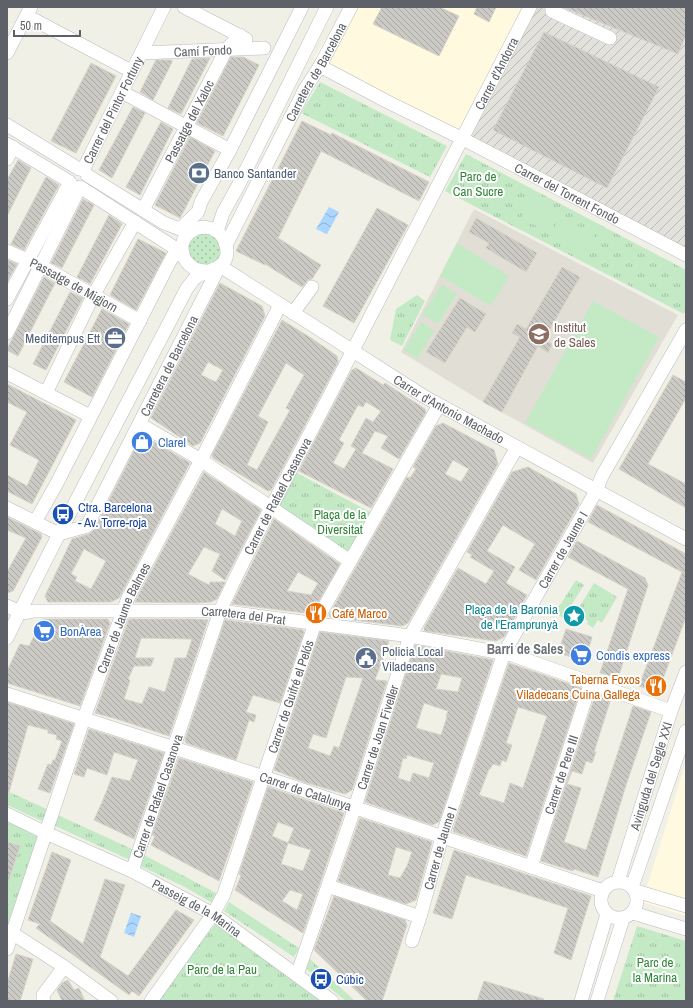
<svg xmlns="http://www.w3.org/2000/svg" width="693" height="1008" viewBox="0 0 693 1008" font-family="'Archivo Narrow',sans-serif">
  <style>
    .commercial { fill: #fff9df }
    .industrial { fill: url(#industrial-furrows) }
    .education { fill: #e1dfd5 }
    .grass { fill: url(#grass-tufts) }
    .garden { fill: url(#garden-dots) }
    .pitch { fill: #c3eac5 }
    .water { fill: url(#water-waves) }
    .building { fill: url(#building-back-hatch); stroke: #d7d2c5; fill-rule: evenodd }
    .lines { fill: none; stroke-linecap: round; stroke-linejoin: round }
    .minor-casing { stroke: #b9bcc1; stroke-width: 14 }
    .minor { stroke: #fff; stroke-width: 13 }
    .labels { text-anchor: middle; stroke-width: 4; stroke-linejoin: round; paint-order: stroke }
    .street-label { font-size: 13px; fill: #5e6268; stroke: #fff }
    .service-label { font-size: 13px; fill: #4e5e75; stroke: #fff; text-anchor: start }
    .park-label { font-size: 13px; fill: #308539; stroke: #fff }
    .education-label { font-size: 13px; fill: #785e54; stroke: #fff; text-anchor: start }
    .shop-label { font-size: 13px; fill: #366cbe; stroke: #fff; text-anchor: start }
    .transit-label { font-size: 13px; fill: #164399; stroke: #fff; text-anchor: start }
    .culture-label { font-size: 13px; fill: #0d838f; stroke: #fff; text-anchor: end }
    .food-label { font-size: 13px; fill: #c56008; stroke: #fff; text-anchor: start }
    .neighbourhood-label { font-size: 14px; font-weight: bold; fill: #6f747a; stroke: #fff }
  </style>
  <defs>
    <pattern id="industrial-furrows" width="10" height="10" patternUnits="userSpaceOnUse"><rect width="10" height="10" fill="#e2e1db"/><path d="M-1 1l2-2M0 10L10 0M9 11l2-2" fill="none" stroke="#babab5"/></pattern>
    <pattern id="grass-tufts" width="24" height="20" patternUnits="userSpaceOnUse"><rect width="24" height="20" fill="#c3eac5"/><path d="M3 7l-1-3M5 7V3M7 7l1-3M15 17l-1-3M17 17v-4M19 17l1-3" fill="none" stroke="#a2c1a4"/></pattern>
    <pattern id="garden-dots" width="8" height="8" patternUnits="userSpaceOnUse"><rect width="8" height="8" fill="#c3eac5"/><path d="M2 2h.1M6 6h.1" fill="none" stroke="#a2c1a4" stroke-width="1.8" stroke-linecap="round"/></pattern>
    <pattern id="water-waves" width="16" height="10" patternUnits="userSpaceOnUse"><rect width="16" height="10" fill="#aad6ff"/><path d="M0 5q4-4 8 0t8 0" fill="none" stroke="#8eb1d2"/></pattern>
    <pattern id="building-back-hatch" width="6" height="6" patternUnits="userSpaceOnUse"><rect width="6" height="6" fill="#cccac4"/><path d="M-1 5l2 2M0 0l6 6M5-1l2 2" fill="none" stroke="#a9a7a3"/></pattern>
  </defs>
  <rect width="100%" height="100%" fill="#f1f0e7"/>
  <g class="commercial">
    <path d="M344 7H526L458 138 386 101 314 58Z"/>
    <path d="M686 762V916L642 902Z"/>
  </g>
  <path class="industrial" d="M526 7H686V257L458 138Z"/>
  <path class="education" d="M474 209 678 315 593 463 483 402 401 352Z"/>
  <g class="grass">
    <path d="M320 82 447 146 430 177 301 113Z"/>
    <path d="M466 154 686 270V310L684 314 445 191Z"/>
    <path d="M417 295 425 301 402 346 390 340 396 309Z"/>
    <path d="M295 472 372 513 348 554 277 505Z"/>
    <path d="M576 580 584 585 563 618 555 613Z"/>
    <path d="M594 583 617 597 602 623 598 620 593 628 587 624 588 621 582 617 579 622 575 620 582 608 580 606Z"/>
    <path d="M7 791 49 810 44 822 7 805Z"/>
    <path d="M56 814 134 850 130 860 51 824Z"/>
    <path d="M7 821 38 837 7 926Z"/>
    <path d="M144 855 218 894 214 904 185 887 138 865Z"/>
    <path d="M229 902 299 948 294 957 224 911Z"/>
    <path d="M215 924 321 1001H157Z"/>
    <path d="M637 926 686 941V1001H613Z"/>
    <path d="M309 958 355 1001H346L305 968Z"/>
  </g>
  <path class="garden" d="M206 232 219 240 221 257 209 267 195 264C193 262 190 259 189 256 184 244 195 234 206 232Z"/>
  <g class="pitch">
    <path d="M530 201 555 214 546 231 521 218Z"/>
    <path d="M560 217 595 234 586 251 552 234Z"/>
    <path d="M457 243 509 276 491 306 440 276Z"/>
    <path d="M442 284 457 294 438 324 422 315Z"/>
    <path d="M593 301 659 337 591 459 525 423Z"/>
    <path d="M421 322 434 331 417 359 404 350Z"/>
  </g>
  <g class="water">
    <path d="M329 207 339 212 327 234 316 229Z"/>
    <path d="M131 913 141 916 134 937 124 933Z"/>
  </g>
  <g class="building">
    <path d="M382 7H439L459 16 439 56 373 24Z"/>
    <path d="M477 7H496L489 22 474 14Z"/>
    <path d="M563 7H686V35L678 54Z"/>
    <path d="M544 32 659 87 607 188 493 130Z"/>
    <path d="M231 57H243L259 65 223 136 197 123Z"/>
    <path d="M210 58 181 114 168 108 192 59Z"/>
    <path d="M156 60H172V62L153 100 140 92Z"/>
    <path d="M91 63 116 76 76 153 51 141Z"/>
    <path d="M133 107 145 113 112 178 99 170Z"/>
    <path d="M302 121 331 135 332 133 429 182 419 201 321 151 278 238 321 265 312 279 308 280 302 287 265 264V265L236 251Z"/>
    <path d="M161 122 173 129 140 195 126 187Z"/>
    <path d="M190 137 215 151 180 218 155 205Z"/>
    <path d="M18 160 31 168 7 216V180Z"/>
    <path d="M46 177 59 185 24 250 11 244Z"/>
    <path d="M83 199 94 205 62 268 51 263Z"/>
    <path d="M377 208 408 225 354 323 323 306Z"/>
    <path d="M109 215 122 224 90 284 77 277Z"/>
    <path d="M476 218 537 253 526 272 486 248 489 243 469 232Z"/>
    <path d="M138 239 166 253 136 310 110 295Z"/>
    <path d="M7 260 17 264 7 282Z"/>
    <path d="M562 267 580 277 544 339 552 344 548 353 538 346 502 412 483 402 520 337 512 333 517 324 526 329Z"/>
    <path d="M44 277 55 283 18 356 7 350V349Z"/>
    <path d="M220 283 262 306 265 316 200 443 193 446 151 418ZM208 362 223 370 216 382 201 375Z"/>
    <path d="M70 292 83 298 46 370 33 364Z"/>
    <path d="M460 298 486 314 475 332 467 327 445 363 426 352Z"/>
    <path d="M102 309 129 324 92 397 64 382Z"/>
    <path d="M282 320 311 338 337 356 338 362 271 490 268 491 213 458 212 455 281 322ZM286 363 304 375 286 408 290 410 257 470 247 465 268 422 258 416Z"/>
    <path d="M356 368 383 385 385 383 425 409 426 412 399 459 381 448 388 436 375 431 362 453 393 469 371 508 299 471 352 370ZM366 402 381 411 373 422 366 418 351 446 356 449 344 469 333 463 344 443 339 440 358 405 363 407Z"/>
    <path d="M673 375 686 382V398L648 464 686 484V508L619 469Z"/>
    <path d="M7 384 76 420 32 504 7 491V475L27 486 39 460 10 445 27 412 7 402Z"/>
    <path d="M443 423 494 450 498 464 408 623 402 626 330 617 329 615 407 477 410 478 416 469 413 467 436 426ZM453 460 469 469 461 482 445 474Z"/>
    <path d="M142 435 190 463 119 598 111 602H48L45 596 72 539 89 534 94 530ZM84 549 106 561 91 589 75 581 77 577 71 574Z"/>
    <path d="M528 467 576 494 579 504 536 580 519 570 535 544 503 525 487 551 515 567 506 583 527 595 504 637 496 641 425 631 424 628 458 568 486 584 494 571 470 557 472 555 467 552 512 472Z"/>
    <path d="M204 472 261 510 225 580 212 571 220 554 204 547 188 574 209 585 210 582H225L217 599 211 602 196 603 135 602ZM222 509 242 521 235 536 215 524Z"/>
    <path d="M597 505 686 554V617L658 692 639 686 682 572 588 522Z"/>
    <path d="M7 517 41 534 42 537 13 591 7 593V572L26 538 7 530Z"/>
    <path d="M274 519 340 564 314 609 306 613 232 604ZM298 572 318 583 311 595 287 591Z"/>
    <path d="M577 541 645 578 648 585 618 678 600 673 628 589 568 557Z"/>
    <path d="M43 619H108L110 623 80 706 7 683V671L20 644 29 646Z"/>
    <path d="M129 619H192L208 620 169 736 117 719 95 713ZM141 638 192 639 186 658H175L165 692 149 687 142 704 124 699 130 680 128 679 134 666H151L154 658H135Z"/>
    <path d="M225 620 303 630 304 632 280 703 253 695 246 712 256 715 254 722 249 720 236 760 186 743 185 740Z"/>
    <path d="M566 629 592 637 585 661 558 653Z"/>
    <path d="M320 632 389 641 375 680 387 681 352 790 345 794 304 782 274 770ZM346 677 363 678 339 748 334 746 330 756 308 748 313 734 326 738Z"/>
    <path d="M415 645 493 660 439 822 432 825 365 802ZM441 674 462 678 458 692 436 689ZM424 703 448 711 446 716 447 717 441 735 416 728ZM407 755 434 763 429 778 413 773 410 782 398 778 403 758 406 759Z"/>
    <path d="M509 663 581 688 526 856 454 832 453 830ZM518 707 547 716 523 788 510 783 504 803 479 795 489 769H490L493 764 500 766 502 760 506 762 512 745 506 743Z"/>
    <path d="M596 693 611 698 594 752H596L592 763 586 761 582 774 572 771 567 784 581 788 564 842 586 850 633 706 651 712 626 785 598 877 574 869 573 871 541 861Z"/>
    <path d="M7 702 74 724 50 793 38 789 48 764 51 765 53 760H55L62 741 56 739 57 735 48 733V730L28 725 9 792H7Z"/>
    <path d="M89 729 164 753 134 839 94 820 103 800 112 777 130 781 138 760 114 752 107 775 87 768 84 777 74 774Z"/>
    <path d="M179 758 253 782 219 881 151 845 155 836 152 835Z"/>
    <path d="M268 787 344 813 303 933 235 890 241 876 239 874ZM278 822 294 828 288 843 272 836ZM288 843 311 850 303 871 281 864ZM290 890 303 894 297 910 282 901Z"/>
    <path d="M360 818 432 842 416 900 406 904 338 881ZM396 847 412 852 407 866 400 878 388 875Z"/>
    <path d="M7 842 20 846 8 882H7Z"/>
    <path d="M454 850 591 896 571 960 554 953 568 908 466 875 452 919 433 913Z"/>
    <path d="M52 852 71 860 50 921 83 944 105 879 125 885 100 957 128 976 176 910 194 920 139 996 132 991 129 995 36 928 40 924 28 920Z"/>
    <path d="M334 896 405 920 407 925 382 1001H367L314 950Z"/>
    <path d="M16 954 33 959 20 1001H7V984Z"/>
    <path d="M68 980 74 990 79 988 85 1001H62L57 990 62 983Z"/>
    <path d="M484 981 544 999 543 1001H477Z"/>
  </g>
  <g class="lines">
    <g class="minor-casing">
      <g id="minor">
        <path d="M184 7 246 39"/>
        <path d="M552 7V11L610 38"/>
        <path d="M27 16 131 71"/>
        <path d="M7 53 31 7"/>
        <path id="s1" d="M142 53 264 48"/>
        <path id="s2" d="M320 66 386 101 463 139 686 255"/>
        <path d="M122 92 230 150"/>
        <path d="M7 125 79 169"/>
        <path d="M7 144 70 182 7 299"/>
        <path d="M7 159 13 147"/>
        <path id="s3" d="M83 170 164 7"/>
        <path d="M87 175 164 223 188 232"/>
        <path id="s4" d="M143 210 226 50 240 35"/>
        <path d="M180 229 198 212 201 202 230 150 302 7"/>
        <path d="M217 231 223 213 238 186 327 7"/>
        <path id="s5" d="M226 245 305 89 320 66 351 7"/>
        <path id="s6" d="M7 251 41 266 140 321"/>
        <path id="s7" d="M220 266 425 397 686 539"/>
        <path d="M293 313 312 287"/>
        <path d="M7 333 80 187 175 248H182"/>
        <path d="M7 373 90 416"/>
        <path d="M46 393 93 296 135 222"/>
        <path d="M140 424 201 460 350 561"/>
        <path d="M7 508 59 534"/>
        <path d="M35 522 57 483 167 267 173 256 183 253"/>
        <path id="s8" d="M59 534 87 526 217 271 222 267"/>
        <path id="s9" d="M7 606C16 610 23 615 33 611H220L410 636 512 655 671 711"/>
        <path d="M7 638C64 520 127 405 187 288 190 285 192 281 195 278 206 269 228 271 227 250 226 245 225 240 222 236 203 214 170 238 186 261 193 270 199 271 210 271"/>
        <path id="s10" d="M7 694 264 777 603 891"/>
        <path id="s11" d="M7 814 46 833 132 871 213 914 332 1001"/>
        <path id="s12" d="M531 867 591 682"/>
        <path id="s13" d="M132 871 220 611C254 536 295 463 333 389 399 262 465 135 530 7"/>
        <path id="s14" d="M618 881 671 711 686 672"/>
        <circle cx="619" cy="900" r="18"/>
        <path d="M328 886 420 917"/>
        <path d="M632 887 686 731"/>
        <path d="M636 891 686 906"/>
        <path d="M633 913 686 929"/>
        <path d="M12 933 63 966 111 1001"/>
        <path id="s15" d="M412 941 420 917 442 837 504 653 596 491 602 476 686 330"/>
        <path id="s16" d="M7 949 84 718 128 598 201 460 280 305"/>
        <path id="s17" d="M297 975 355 807 410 636 517 447"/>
        <path d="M44 1001 43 999V995L64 967"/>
        <path id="s18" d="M151 1001 213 914 224 894 315 623 439 405"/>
        <path d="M581 1001 607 914"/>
        <path d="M597 1001 622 922V918"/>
      </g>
    </g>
    <use href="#minor" class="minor"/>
  </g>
  <defs>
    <g id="bank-disc" transform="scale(1.15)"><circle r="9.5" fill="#5c6f8a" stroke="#fff"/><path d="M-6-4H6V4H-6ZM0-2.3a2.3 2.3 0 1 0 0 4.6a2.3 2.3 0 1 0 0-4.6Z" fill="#fff"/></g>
    <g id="school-disc" transform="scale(1.15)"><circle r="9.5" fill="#8d6e63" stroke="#fff"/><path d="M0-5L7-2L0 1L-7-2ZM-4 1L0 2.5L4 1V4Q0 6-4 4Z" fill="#fff"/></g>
    <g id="office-disc" transform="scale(1.15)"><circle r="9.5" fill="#5c6f8a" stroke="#fff"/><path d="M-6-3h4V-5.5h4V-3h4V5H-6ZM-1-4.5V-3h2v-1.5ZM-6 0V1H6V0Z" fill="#fff"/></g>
    <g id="shop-disc" transform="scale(1.15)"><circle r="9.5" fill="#3f7fe0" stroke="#fff"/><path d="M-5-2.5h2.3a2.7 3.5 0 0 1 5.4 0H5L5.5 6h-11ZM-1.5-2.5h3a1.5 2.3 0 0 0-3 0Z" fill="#fff"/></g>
    <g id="bus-disc" transform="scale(1.15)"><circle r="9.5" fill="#1a4fb4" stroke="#fff"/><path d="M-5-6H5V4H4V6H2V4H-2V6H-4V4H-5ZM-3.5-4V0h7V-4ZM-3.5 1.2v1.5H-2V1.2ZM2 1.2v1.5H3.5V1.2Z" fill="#fff"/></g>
    <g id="restaurant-disc" transform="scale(1.15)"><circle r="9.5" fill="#e8710a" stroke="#fff"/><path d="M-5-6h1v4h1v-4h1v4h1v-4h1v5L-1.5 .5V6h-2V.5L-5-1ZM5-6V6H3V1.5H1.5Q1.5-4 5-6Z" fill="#fff"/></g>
    <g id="sight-disc" transform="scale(1.15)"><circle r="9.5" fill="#0f9aa8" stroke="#fff"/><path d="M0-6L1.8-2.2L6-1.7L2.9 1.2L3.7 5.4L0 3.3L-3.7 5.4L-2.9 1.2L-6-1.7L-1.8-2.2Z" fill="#fff"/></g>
    <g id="supermarket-disc" transform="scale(1.15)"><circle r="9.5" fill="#3f7fe0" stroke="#fff"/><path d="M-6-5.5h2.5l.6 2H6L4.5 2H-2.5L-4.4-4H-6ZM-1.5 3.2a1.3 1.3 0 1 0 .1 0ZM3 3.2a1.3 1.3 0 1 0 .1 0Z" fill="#fff"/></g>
    <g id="civic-disc" transform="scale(1.15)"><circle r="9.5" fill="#5c6f8a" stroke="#fff"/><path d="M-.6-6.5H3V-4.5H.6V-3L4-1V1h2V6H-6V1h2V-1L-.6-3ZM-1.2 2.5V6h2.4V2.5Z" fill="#fff"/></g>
  </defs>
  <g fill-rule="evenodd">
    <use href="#bank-disc" x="199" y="173"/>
    <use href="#school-disc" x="539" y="334"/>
    <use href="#office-disc" x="115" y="338"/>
    <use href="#shop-disc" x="142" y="442"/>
    <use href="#bus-disc" x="63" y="514"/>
    <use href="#restaurant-disc" x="316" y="613"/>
    <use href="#sight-disc" x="574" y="616"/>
    <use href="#supermarket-disc" x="44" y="631"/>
    <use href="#supermarket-disc" x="581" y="655"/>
    <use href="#civic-disc" x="366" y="658"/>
    <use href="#restaurant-disc" x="656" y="686"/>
    <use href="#bus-disc" x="321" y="979"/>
  </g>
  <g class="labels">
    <g class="street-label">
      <text dy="5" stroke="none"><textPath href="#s1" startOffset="61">Camí Fondo</textPath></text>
      <text dy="5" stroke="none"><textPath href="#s5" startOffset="195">Carretera de Barcelona</textPath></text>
      <text dy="5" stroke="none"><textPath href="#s13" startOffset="879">Carrer d'Andorra</textPath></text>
      <text dy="5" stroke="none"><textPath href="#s3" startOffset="67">Carrer del Pintor Fortuny</textPath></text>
      <text dy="5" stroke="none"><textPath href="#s4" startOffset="100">Passatge del Xaloc</textPath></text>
      <text dy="5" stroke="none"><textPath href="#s2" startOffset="278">Carrer del Torrent Fondo</textPath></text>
      <text dy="5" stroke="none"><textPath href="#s6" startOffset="75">Passatge de Migjorn</textPath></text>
      <text dy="5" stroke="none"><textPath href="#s8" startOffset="209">Carretera de Barcelona</textPath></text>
      <text dy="5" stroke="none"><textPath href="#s7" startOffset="270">Carrer d'Antonio Machado</textPath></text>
      <text dy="5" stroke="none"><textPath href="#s13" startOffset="403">Carrer de Rafael Casanova</textPath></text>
      <text dy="5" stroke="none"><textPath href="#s15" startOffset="421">Carrer de Jaume I</textPath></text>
      <text dy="5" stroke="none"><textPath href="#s9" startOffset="238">Carretera del Prat</textPath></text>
      <text dy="5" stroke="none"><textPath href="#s16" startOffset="351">Carrer de Jaume Balmes</textPath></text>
      <text dy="5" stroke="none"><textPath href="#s18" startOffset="338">Carrer de Guifré el Pelós</textPath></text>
      <text dy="5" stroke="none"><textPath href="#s17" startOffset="251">Carrer de Joan Fiveller</textPath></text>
      <text dy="5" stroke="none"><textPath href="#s12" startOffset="97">Carrer de Pere III</textPath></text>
      <text dy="5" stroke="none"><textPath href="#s14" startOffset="110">Avinguda del Segle XXI</textPath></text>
      <text dy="5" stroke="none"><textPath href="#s10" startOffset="314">Carrer de Catalunya</textPath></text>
      <text dy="5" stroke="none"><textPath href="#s13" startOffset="79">Carrer de Rafael Casanova</textPath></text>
      <text dy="5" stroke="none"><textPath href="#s15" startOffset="97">Carrer de Jaume I</textPath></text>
      <text dy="5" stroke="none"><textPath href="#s11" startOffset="212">Passeig de la Marina</textPath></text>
    </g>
    <g class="service-label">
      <text x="214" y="178">Banco Santander</text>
      <text x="100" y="343" text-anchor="end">Meditempus Ett</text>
      <text x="382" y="656">Policia Local<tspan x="382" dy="15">Viladecans</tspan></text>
    </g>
    <g class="park-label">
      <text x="478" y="181">Parc de<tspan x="478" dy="15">Can Sucre</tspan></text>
      <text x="340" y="519">Plaça de la<tspan x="340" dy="15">Diversitat</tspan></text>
      <text x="655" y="967">Parc de<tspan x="655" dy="15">la Marina</tspan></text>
      <text x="222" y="974">Parc de la Pau</text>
    </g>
    <g class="education-label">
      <text x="554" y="332">Institut<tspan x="554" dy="15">de Sales</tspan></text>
    </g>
    <g class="shop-label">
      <text x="158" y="447">Clarel</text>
      <text x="60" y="636">BonÀrea</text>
      <text x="596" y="660">Condis express</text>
    </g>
    <g class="transit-label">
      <text x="78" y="512">Ctra. Barcelona<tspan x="78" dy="15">- Av. Torre-roja</tspan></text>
      <text x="336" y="984">Cúbic</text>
    </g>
    <g class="culture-label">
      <text x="558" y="614">Plaça de la Baronia<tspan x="558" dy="15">de l'Eramprunyà</tspan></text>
    </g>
    <g class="food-label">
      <text x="332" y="618">Café Marco</text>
      <text x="640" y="684" text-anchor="end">Taberna Foxos<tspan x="640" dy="15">Viladecans Cuina Gallega</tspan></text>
    </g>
    <g class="neighbourhood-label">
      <text x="525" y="654">Barri de Sales</text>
    </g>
  </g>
  <rect width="693" height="1008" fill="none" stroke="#5e6268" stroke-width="16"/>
  <path d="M14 30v6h66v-6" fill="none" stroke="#5e6268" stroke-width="2"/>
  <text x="20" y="30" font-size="12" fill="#5e6268" stroke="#ffffff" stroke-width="3" paint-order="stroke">50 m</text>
</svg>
